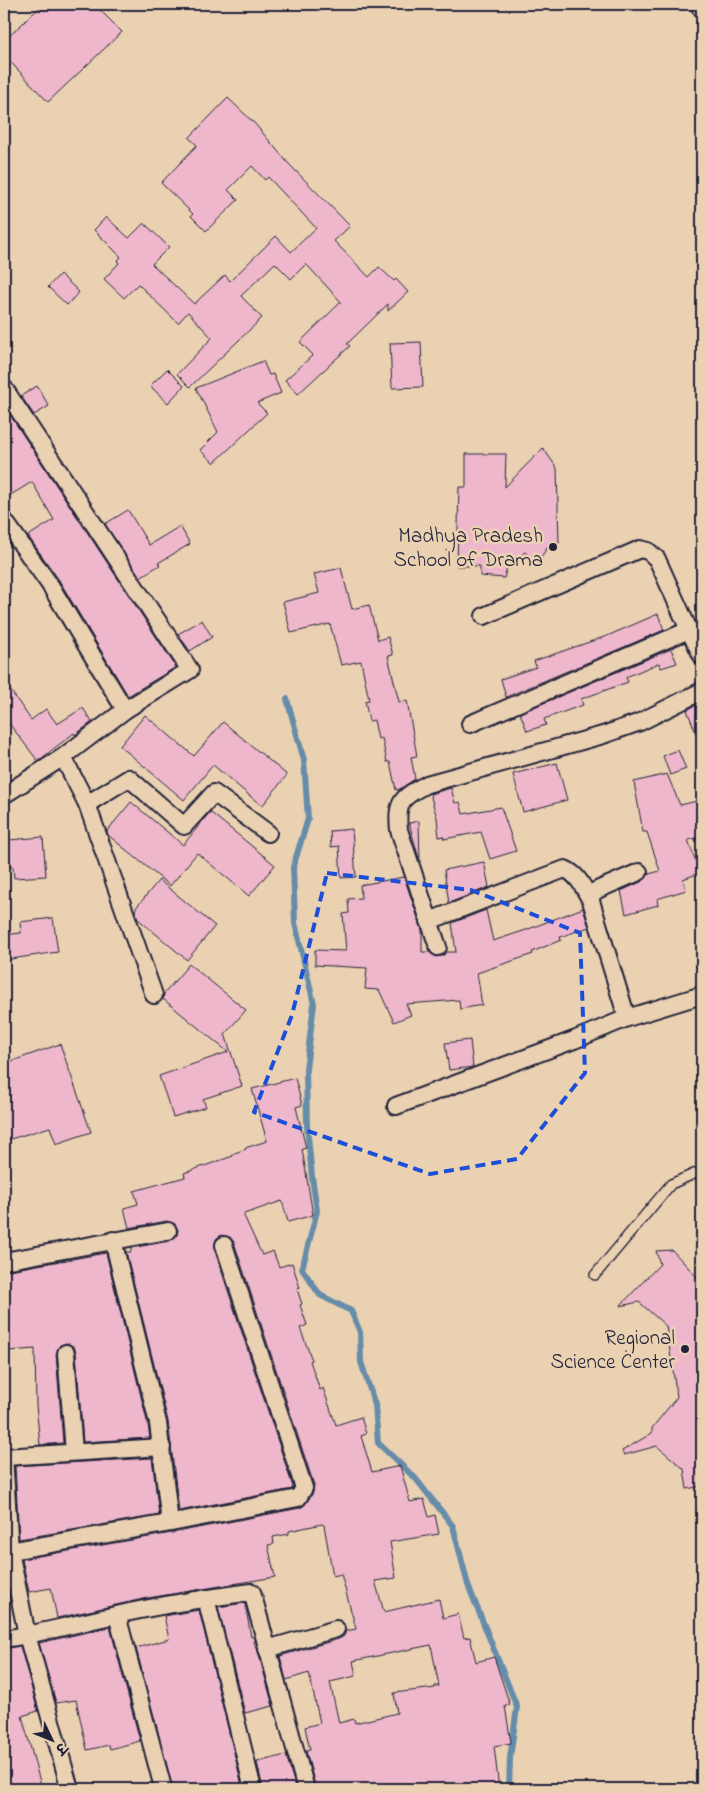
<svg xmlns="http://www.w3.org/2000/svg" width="706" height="1793" viewBox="0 0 706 1793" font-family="'Indie Flower','Playpen Sans Deva',sans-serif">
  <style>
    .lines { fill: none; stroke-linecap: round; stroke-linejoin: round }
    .stream { stroke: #658ca9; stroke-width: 6 }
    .building { fill: #efb7cb; stroke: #22223b; fill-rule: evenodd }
    .service-casing { stroke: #22223b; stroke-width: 12 }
    .minor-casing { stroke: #22223b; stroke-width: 20 }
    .service { stroke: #ead1b2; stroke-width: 9 }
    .minor { stroke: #ead1b2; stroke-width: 16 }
    .marked { fill: none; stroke: #1d4ed8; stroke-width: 4; stroke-dasharray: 10 6; stroke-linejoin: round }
    .poi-dot { fill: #22223b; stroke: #ead1b2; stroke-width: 2 }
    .labels { text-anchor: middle; stroke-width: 5; stroke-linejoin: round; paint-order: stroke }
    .poi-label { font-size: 21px; fill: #22223b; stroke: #ead1b2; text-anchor: end }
  </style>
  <rect width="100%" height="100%" fill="#ead1b2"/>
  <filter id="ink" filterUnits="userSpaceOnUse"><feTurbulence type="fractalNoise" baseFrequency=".02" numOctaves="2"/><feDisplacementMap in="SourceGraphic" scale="10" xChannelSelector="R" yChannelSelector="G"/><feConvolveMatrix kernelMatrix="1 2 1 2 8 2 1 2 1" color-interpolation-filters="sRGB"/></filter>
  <g filter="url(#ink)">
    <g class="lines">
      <path class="stream" d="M287 699 304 760 308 819 293 867 295 923 314 1004 306 1069 307 1126 312 1177 317 1211 302 1269 320 1295 351 1311 360 1332 361 1362 375 1405 378 1443 416 1479 453 1526 468 1585 517 1707 510 1758 509 1789"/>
    </g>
    <g class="building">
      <path d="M43 4H94L122 32 48 102 4 55V41Z"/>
      <path d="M228 98 255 124 288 163 350 226 334 241 369 277 379 267 394 281 396 279 408 292 388 311V304L347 344 350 346 298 394 285 380 313 355 300 342 341 302 306 264 291 279 275 263 241 296 262 318 190 387 177 374 212 338 188 312 178 323 138 284 124 298 104 279 119 263 117 261 121 257 94 230 106 217 129 238 144 223 169 247 152 264 194 304 225 275 230 281 276 236 291 252 316 228 268 177 265 180 252 166 228 190 238 200 206 231 191 216 193 214 161 183 197 145 189 138Z"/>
      <path d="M60 274 79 292 67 305 48 287Z"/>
      <path d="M421 342 423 387 392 388 390 343Z"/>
      <path d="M263 361 269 375 273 374 281 393 257 403 267 413 214 463 200 450 218 432 196 388Z"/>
      <path d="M167 369 184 386 168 403 150 386Z"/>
      <path d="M37 386 49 406 34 415 21 396Z"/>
      <path d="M4 406 176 667 128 696 59 580 28 536 54 520 32 482 4 499Z"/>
      <path d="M543 448 557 468 559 543 547 548 537 563 525 552 507 567 504 578 480 576V566H457L459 487H466V454H506L505 487Z"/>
      <path d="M128 510 149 545 180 526 190 544 158 563 160 565 140 577 105 524Z"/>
      <path d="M341 568 352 609 369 605 378 640 388 637 393 655 388 656 399 702 407 701 417 756 411 757 415 779 400 789 396 790 390 762H387L382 738 378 739 374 720 369 721 365 701 369 700 361 661 341 665 330 624 291 633 283 602 319 593 314 574Z"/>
      <path d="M658 614 664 630 506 697 501 679 536 667 534 661 607 636Z"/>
      <path d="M202 620 212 637 190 651 178 634Z"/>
      <path d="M671 649 677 663 661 668 659 663 626 677 628 682 581 699 583 705 544 719 546 725 527 731 520 713Z"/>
      <path d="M4 681 31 720 46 709 57 724 83 708 92 722 75 735 74 733 38 761 4 717Z"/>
      <path d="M702 702V745L701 746 687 710Z"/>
      <path d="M145 715 194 756 223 722 287 775 262 806 213 765 184 800 120 746Z"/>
      <path d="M678 750 686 769 670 775 663 756Z"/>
      <path d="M557 763 567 800 523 812 513 774Z"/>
      <path d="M667 774 680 805 702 800V837L688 840 700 873 683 879 686 890 657 899 658 905 626 914 621 891 643 881 649 874 660 871 647 832H643L634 782Z"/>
      <path d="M451 788 455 803 460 802 463 814 501 807 516 851 490 859 481 832 444 839 443 836 439 837 437 818 430 794Z"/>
      <path d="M131 802 183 845 210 812 275 865 249 896 197 853 170 886 108 835 107 831Z"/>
      <path d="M419 821 420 862 409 823Z"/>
      <path d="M352 829 356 877 341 878 339 846 331 847 330 831Z"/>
      <path d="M43 837 46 876 14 878 13 867H10L9 840Z"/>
      <path d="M484 862 489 887 449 903 444 870Z"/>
      <path d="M404 877 422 930V952H430L436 957 442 956 446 952H456L452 923 486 910 493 941 526 930 583 908 589 927 560 937 561 940 532 952 533 954 477 973 482 1005 460 1009 459 1000 406 1004 411 1015 394 1022 379 990 365 989 367 968 315 965V950L346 951 343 914 349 913 348 899 361 898 360 885Z"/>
      <path d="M159 880 215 926 187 960 138 919 135 909Z"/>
      <path d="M53 918 58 952 4 960V935L21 933 20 922Z"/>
      <path d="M189 964 246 1010 225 1034 242 1086 203 1099 206 1107 173 1117 159 1076 228 1052 163 999 164 994Z"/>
      <path d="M470 1040 473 1067 449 1070 445 1043Z"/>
      <path d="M60 1044 91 1132 56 1144 50 1127 4 1141V1064Z"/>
      <path d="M295 1078 302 1105 296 1107 306 1148 302 1149 313 1215 288 1222 282 1201 244 1214V1216L262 1255 273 1251 279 1267 292 1263 300 1288 297 1289 302 1304 300 1305 307 1325 300 1328 312 1360 310 1361 320 1390 323 1388 336 1425 361 1417 366 1434 361 1436 372 1472 400 1466 410 1502 424 1499 429 1517 435 1515 439 1534 390 1542 396 1578 375 1581 384 1612 439 1599 443 1618 458 1614 464 1638 470 1637 476 1662 494 1657 510 1705 505 1706 511 1743 494 1746 499 1789H316L306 1751 310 1750 305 1727 320 1723 309 1673 286 1680 280 1656 339 1639 344 1636 346 1631 356 1629 341 1574 333 1576 324 1525 322 1524 289 1531V1534L273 1537 274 1544 268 1545 275 1577 148 1598 57 1618 51 1588 29 1592 22 1559 172 1533 300 1508 306 1503 313 1493 314 1485 234 1242 230 1237 221 1235 216 1239 214 1248 293 1487 292 1489 179 1511 168 1421 126 1252H131V1248L170 1241 177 1235 178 1230 175 1224 167 1221 129 1228 124 1208 138 1204 134 1191 185 1177 184 1173 233 1156 232 1154 246 1149 245 1148 267 1141 252 1089ZM431 1645 439 1686H435V1688L394 1693 397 1713 355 1723 354 1719 339 1723 330 1682 356 1676 353 1661Z"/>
      <path d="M672 1250 697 1277 702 1276V1486L687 1489 684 1469 657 1446 624 1455 622 1451 652 1433V1428L677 1397 666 1326 639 1302 620 1306 660 1264 656 1251Z"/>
      <path d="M106 1253 148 1425 150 1438 83 1442 76 1352 74 1347 66 1343 60 1345 56 1354 63 1443 40 1445 36 1405 35 1349 9 1351 6 1304 4 1305V1271Z"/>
      <path d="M152 1458 159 1515 19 1539 15 1466Z"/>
      <path d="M245 1603 251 1637 253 1636 256 1649 257 1648 273 1706 245 1713 218 1607Z"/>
      <path d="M199 1610 243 1789H173L136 1648 169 1639 164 1616Z"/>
      <path d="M110 1627 140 1741 110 1749 109 1745 87 1750 76 1700 56 1703 39 1643Z"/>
      <path d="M20 1646 38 1711 22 1716 42 1789H4V1649Z"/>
      <path d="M286 1755 296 1789H263L257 1762Z"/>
    </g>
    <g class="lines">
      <g class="service-casing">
        <g id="service">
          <path d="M693 4 702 15"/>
          <path d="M595 1275 671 1184 696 1173H702"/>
        </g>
      </g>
      <g class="minor-casing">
        <g id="minor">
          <path d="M4 388 190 670 125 710 63 757 4 795"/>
          <path d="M4 520 50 585 125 710"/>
          <path d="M484 616 640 549 648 551 657 559 689 630 702 656"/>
          <path d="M470 724 689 630"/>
          <path d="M63 757 87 804 154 995"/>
          <path d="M87 804 129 778 184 826 214 793 268 833"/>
          <path d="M429 921 565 869C579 875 584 889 591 901"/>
          <path d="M438 947 399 830C396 801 402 797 427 784L603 735 640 722 702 691"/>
          <path d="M627 1018 591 901V895L597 890 639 872"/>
          <path d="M396 1106 574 1040 627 1018 702 995"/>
          <path d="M113 1240 158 1423 170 1523"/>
          <path d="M4 1261 168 1231"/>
          <path d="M66 1353 74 1452"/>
          <path d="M4 1455 10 1551 27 1635 70 1789"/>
          <path d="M4 1457 162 1447"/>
          <path d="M10 1551 170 1523 298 1498 304 1488 224 1245"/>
          <path d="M206 1598 253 1789"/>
          <path d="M117 1615 162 1784"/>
          <path d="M4 1639C42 1633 79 1623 116 1615 161 1605 206 1598 252 1592L306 1789"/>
          <path d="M267 1649 336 1629"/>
        </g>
      </g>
      <use href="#service" class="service"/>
      <use href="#minor" class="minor"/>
    </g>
  </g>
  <path class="marked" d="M327 873 471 890 580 933 585 1073 517 1159 430 1174 254 1112 292 1015Z"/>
  <g class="poi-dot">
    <circle cx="553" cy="547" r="5"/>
    <circle cx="685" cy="1349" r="5"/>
  </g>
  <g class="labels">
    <g class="poi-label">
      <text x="543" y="542">Madhya Pradesh<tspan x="543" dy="24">School of Drama</tspan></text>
      <text x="675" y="1344">Regional<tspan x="675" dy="24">Science Center</tspan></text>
    </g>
  </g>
  <rect width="706" height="1793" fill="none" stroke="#ead1b2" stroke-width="20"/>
  <rect x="10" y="10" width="686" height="1773" fill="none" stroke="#22223b" stroke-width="2" filter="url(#ink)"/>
  <g transform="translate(52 1740) rotate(133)" stroke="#ead1b2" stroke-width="4" paint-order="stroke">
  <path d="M0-4L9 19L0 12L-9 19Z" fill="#22223b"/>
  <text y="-8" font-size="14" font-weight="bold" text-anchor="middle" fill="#22223b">उ</text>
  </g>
</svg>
